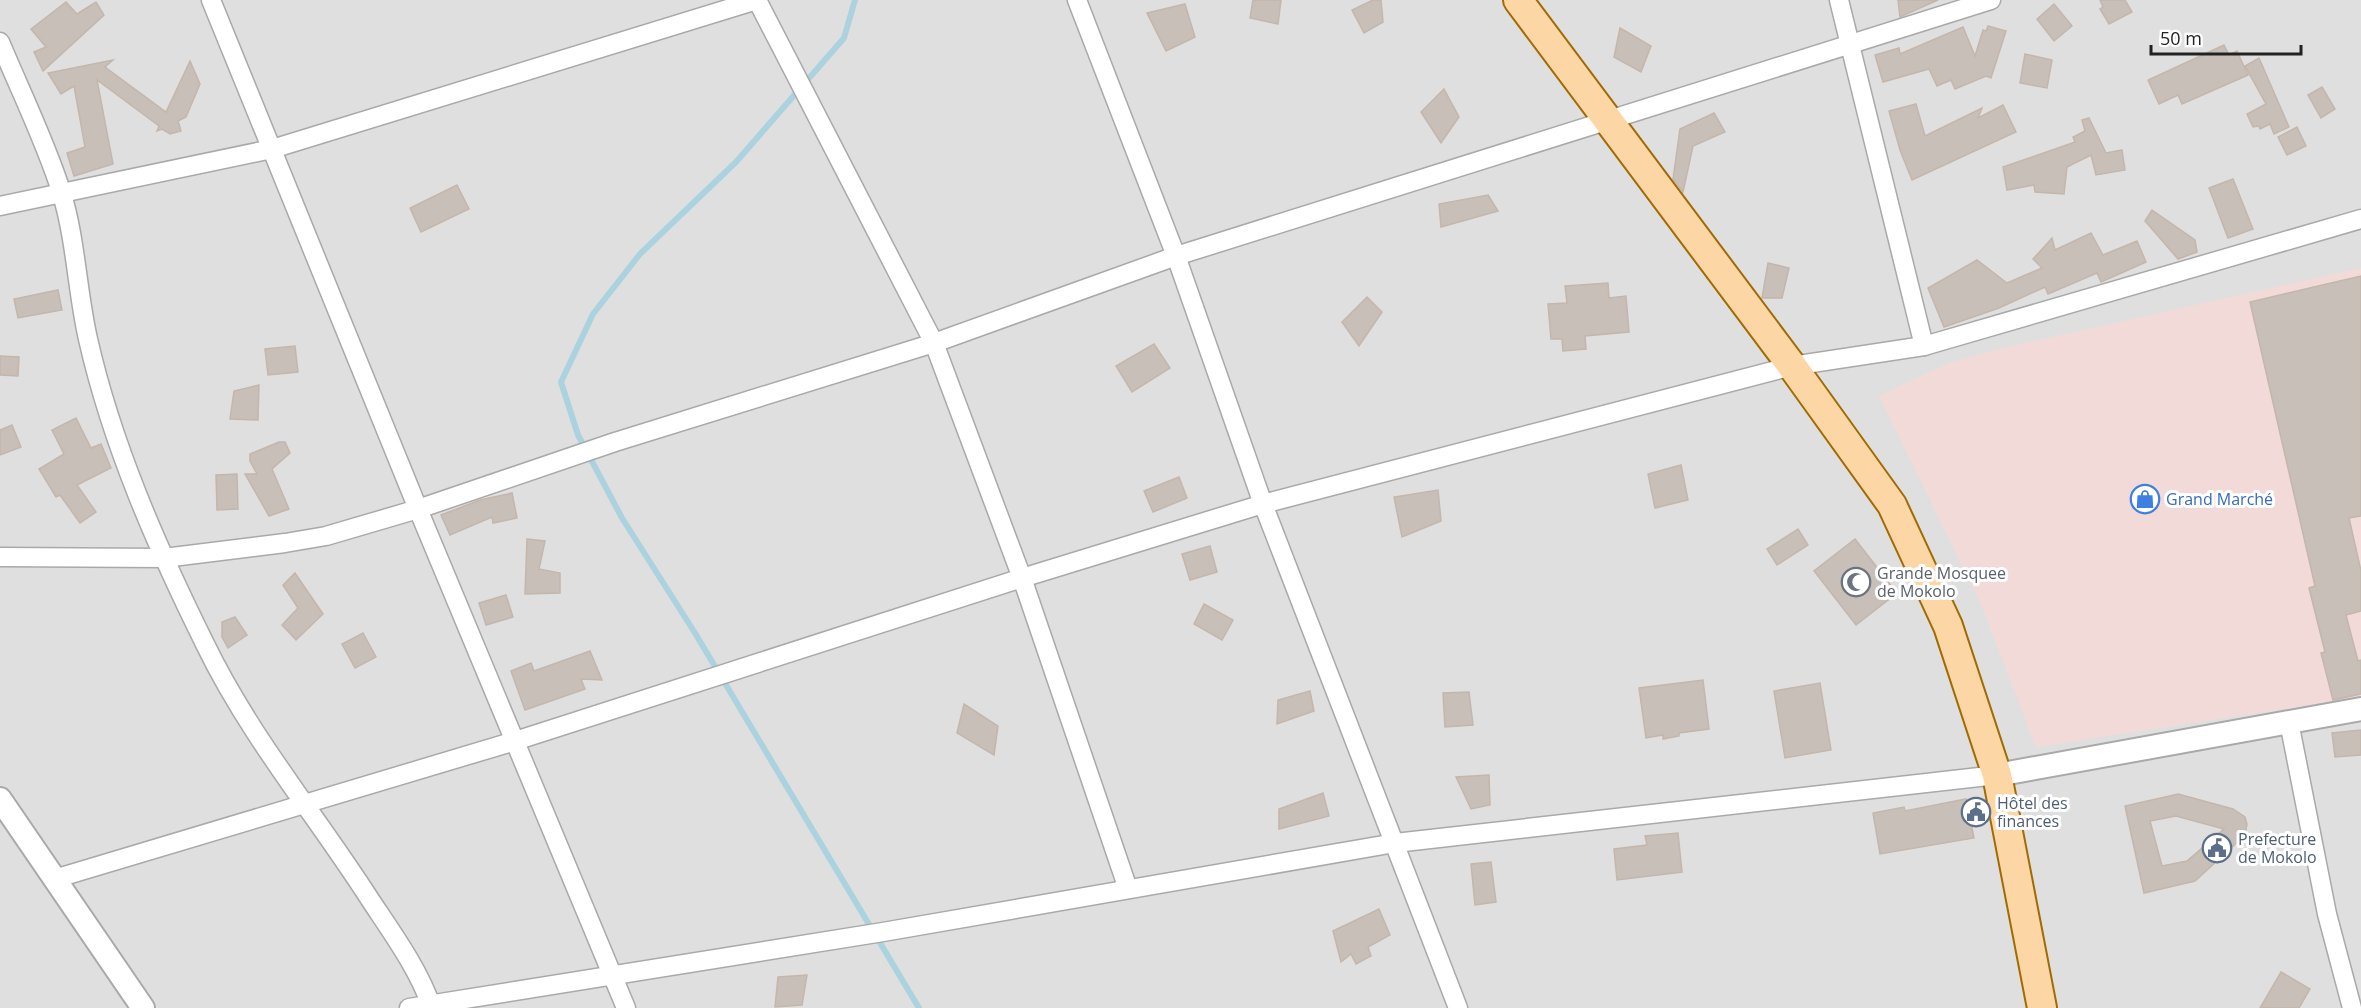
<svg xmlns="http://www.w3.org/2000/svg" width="2361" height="1008" viewBox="0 0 2361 1008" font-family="'Open Sans',sans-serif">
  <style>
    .residential { fill: #e0dfdf }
    .commercial { fill: #f2dad9 }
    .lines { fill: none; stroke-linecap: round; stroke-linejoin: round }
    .stream { stroke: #aad3df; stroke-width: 6 }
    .building { fill: #c7bfb8; stroke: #c4b6ab; stroke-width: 1.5; fill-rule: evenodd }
    .minor-casing { stroke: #a9a9a9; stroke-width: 21 }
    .tertiary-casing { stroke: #a9a9a9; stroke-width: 26 }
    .primary-casing { stroke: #a06b00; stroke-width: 32 }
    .minor { stroke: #fff; stroke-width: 18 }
    .tertiary { stroke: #fff; stroke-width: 22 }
    .primary { stroke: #fcd6a4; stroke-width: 28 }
    .labels { text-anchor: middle; stroke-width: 6; stroke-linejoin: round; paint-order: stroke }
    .shop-label { font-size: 16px; fill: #366cbe; stroke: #fff; text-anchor: start }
    .worship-label { font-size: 16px; fill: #5b616d; stroke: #fff; text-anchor: start }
    .service-label { font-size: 16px; fill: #4e5e75; stroke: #fff; text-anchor: start }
  </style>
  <rect width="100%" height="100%" fill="#f2efe9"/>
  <rect class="residential" x="0" y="0" width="2361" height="1008"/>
  <path class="commercial" d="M2361 268V697L2036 747 1980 602 1879 396 1949 363 2003 348Z"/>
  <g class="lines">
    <path class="stream" d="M855 0 844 38 736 162 640 254 593 314 561 382 578 435 622 518 695 633 919 1008"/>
  </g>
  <g class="building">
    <path d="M1253 0H1281L1278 24 1250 18Z"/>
    <path d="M1373 0H1381L1383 22 1364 33 1352 10Z"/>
    <path d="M1898 0H1938L1900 17Z"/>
    <path d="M2100 0H2125L2132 12 2109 24 2100 9 2103 7Z"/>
    <path d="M66 2 77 14 96 2 104 15 43 71 34 52 46 47 31 29Z"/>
    <path d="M1185 4 1195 37 1166 51 1147 13Z"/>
    <path d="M2054 4 2072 26 2054 41 2037 19Z"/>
    <path d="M1988 26 2006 31 1991 78 1986 76 1955 89 1951 80 1937 86 1929 69 1883 82 1875 55 1899 48 1900 54 1963 27 1975 56 1983 30 1986 31Z"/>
    <path d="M1620 28 1651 46 1641 72 1614 57Z"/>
    <path d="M2224 45 2229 55 2237 51 2248 75 2182 104 2178 95 2159 104 2148 80Z"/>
    <path d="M2025 54 2052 60 2047 88 2020 83Z"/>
    <path d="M2259 58 2289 127 2274 134 2270 124 2260 129 2259 126 2253 127 2247 114 2266 104 2245 66Z"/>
    <path d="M113 60 105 67 166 112 190 61 200 84 186 117 178 121 181 131 170 134 162 129 157 131 159 126 97 80 113 164 74 176 67 153 85 147 74 86 61 94 48 73Z"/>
    <path d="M2322 87 2335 109 2321 118 2308 95Z"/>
    <path d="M1444 89 1459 117 1441 143 1421 112Z"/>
    <path d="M1916 104 1925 136 1982 108 1978 118 2003 105 2016 132 1912 180 1900 150 1889 111Z"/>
    <path d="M1714 113 1725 132 1693 146 1683 192 1673 179 1680 129Z"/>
    <path d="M2089 118 2106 153 2122 150 2125 170 2096 175 2091 155 2067 167 2064 194 2035 192 2034 185 2007 190 2003 167 2075 142 2073 137 2085 131 2082 120Z"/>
    <path d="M2297 127 2306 146 2287 155 2278 137Z"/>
    <path d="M2233 179 2253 229 2228 238 2209 188Z"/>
    <path d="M457 185 469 209 421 232 410 208Z"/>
    <path d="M1488 195 1498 211 1441 227 1439 204Z"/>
    <path d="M2152 210 2195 240 2197 252 2178 259 2145 221Z"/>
    <path d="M2091 233 2103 255 2137 241 2146 262 2101 282 2097 273 2048 294 2045 287 1999 308 1944 327 1928 288 1977 260 2007 283 2042 268 2033 259 2052 238 2055 250Z"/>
    <path d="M1768 263 1789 268 1782 298H1762Z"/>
    <path d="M2361 276V516L2349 518 2361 571V611L2346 615 2358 661 2361 660V694L2333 700 2321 653 2325 652 2309 588 2315 586 2250 302Z"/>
    <path d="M1608 283 1609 298 1626 296 1629 332 1585 336 1586 349 1563 351 1562 339H1551L1548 304 1567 303 1565 286Z"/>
    <path d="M58 290 62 310 18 318 14 299Z"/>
    <path d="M1367 297 1382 312 1359 346 1342 322Z"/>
    <path d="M1154 344 1170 368 1132 392 1116 366Z"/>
    <path d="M295 346 298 372 268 375 265 349Z"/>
    <path d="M0 356 19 357 18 376 0 375Z"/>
    <path d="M259 385 258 420 230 419 234 391Z"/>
    <path d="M76 418 91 448 101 444 111 468 77 485 96 512 80 523 60 495 56 497 39 469 64 454 52 430Z"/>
    <path d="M12 425 21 447 0 455V430Z"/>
    <path d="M279 442H285L290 453 272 469 289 509 269 516 245 474H257L250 461V454Z"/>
    <path d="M1681 465 1688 500 1655 508 1648 474Z"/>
    <path d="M237 474 238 509 217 510 216 475Z"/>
    <path d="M1179 477 1187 498 1153 512 1144 491Z"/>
    <path d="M1438 490 1441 521 1402 537 1394 497Z"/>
    <path d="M512 493 517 518 493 523 492 517 450 535 441 515 480 500Z"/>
    <path d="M1798 529 1808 545 1777 565 1767 549Z"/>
    <path d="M527 539 545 541 539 569 560 573V593L525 594Z"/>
    <path d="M1855 539 1897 593 1856 625 1814 571Z"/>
    <path d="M1210 546 1217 572 1190 580 1182 554Z"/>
    <path d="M295 573 323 614 296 640 282 625 298 608 283 585Z"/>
    <path d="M506 595 513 617 486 625 479 603Z"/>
    <path d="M1204 604 1233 620 1222 640 1194 624Z"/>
    <path d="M235 617 247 635 228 648 222 637V622Z"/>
    <path d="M363 633 376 657 355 668 342 644Z"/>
    <path d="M590 651 602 680 581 679 585 689 525 710 511 671 531 663 534 671Z"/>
    <path d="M1703 680 1709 729 1679 733V736L1663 739V735L1646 738 1639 688Z"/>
    <path d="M1820 683 1831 750 1785 758 1774 691Z"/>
    <path d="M1310 691 1314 711 1277 724 1278 700Z"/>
    <path d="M1469 692 1473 725 1445 727 1443 693Z"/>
    <path d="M964 704 998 726 994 755 957 733Z"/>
    <path d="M2361 730V755L2335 757 2332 733Z"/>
    <path d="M1489 775 1490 805 1471 809 1456 777Z"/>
    <path d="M1323 793 1329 816 1279 829V809Z"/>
    <path d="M2178 794 2233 809 2245 817 2247 824 2245 835 2195 881 2144 893 2125 806ZM2176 816 2224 829 2187 861 2162 866 2150 821Z"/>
    <path d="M1966 799 1974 838 1880 854 1873 813 1904 807 1905 811Z"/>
    <path d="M1678 833 1682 872 1617 880 1614 849 1647 845 1645 836Z"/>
    <path d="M1491 862 1496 902 1475 905 1471 864Z"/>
    <path d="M1379 909 1390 935 1368 947 1371 956 1356 964 1351 954 1341 962 1333 931Z"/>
    <path d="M2281 972 2310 989 2299 1008H2260Z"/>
    <path d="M807 975 802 1005 775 1007 778 977Z"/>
  </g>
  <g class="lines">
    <g class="minor-casing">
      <g id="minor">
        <path d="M211 0 418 509 626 1008"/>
        <path d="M757 0 934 343 1022 578 1128 889"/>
        <path d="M1077 0 1176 256 1263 504 1458 1008"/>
        <path d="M1839 0 1924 346"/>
        <path d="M0 42C20 90 46 143 61 191 76 239 77 291 88 339 112 445 157 547 205 644 250 737 316 815 371 901 393 934 419 970 432 1008"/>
        <path d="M0 206 272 149 757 0"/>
        <path d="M0 557 164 558 285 543 326 536 418 509 615 442 934 343 1176 256 1991 0"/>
        <path d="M2289 722 2327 914 2352 1008"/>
        <path d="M54 879 515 741 1022 578 1263 504 1792 366 1924 346 2361 219"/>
        <path d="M409 1008 883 932 1395 843 1997 775"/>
      </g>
    </g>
    <g class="tertiary-casing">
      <g id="tertiary">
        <path d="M1997 775 2361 709"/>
        <path d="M0 799 143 1008"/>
      </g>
    </g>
    <g class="primary-casing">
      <path id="primary" d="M1518 0 1792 366 1892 505 1948 626 1997 775 2042 1008"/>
    </g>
    <use href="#minor" class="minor"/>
    <use href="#tertiary" class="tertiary"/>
    <use href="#primary" class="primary"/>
  </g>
  <defs>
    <g id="shop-ring" transform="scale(1.5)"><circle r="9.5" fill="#fff" stroke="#3f7fe0" stroke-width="1.5"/><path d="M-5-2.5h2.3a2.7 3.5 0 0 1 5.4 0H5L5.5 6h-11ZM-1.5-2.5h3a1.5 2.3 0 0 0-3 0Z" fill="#3f7fe0"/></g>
    <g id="mosque-ring" transform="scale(1.5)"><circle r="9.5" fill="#fff" stroke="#6b7280" stroke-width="1.5"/><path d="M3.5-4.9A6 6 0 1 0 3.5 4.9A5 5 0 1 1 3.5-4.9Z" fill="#6b7280"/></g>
    <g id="civic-ring" transform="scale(1.5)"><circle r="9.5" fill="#fff" stroke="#5c6f8a" stroke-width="1.5"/><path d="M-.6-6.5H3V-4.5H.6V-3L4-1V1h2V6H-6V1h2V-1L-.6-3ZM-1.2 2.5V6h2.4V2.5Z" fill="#5c6f8a"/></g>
  </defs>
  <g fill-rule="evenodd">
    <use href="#shop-ring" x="2145" y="499"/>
    <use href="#mosque-ring" x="1856" y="582"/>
    <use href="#civic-ring" x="1976" y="812"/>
    <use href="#civic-ring" x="2217" y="848"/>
  </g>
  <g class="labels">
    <g class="shop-label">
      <text x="2166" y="505">Grand Marché</text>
    </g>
    <g class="worship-label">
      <text x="1877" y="579">Grande Mosquee<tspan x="1877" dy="18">de Mokolo</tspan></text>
    </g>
    <g class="service-label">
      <text x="1997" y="809">Hôtel des<tspan x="1997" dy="18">finances</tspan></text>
      <text x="2238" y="845">Prefecture<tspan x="2238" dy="18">de Mokolo</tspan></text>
    </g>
  </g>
  <path d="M2151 45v9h150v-9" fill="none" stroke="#222222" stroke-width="3"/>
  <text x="2160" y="45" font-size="18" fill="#222222" stroke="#ffffff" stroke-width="4.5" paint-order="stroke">50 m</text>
</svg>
